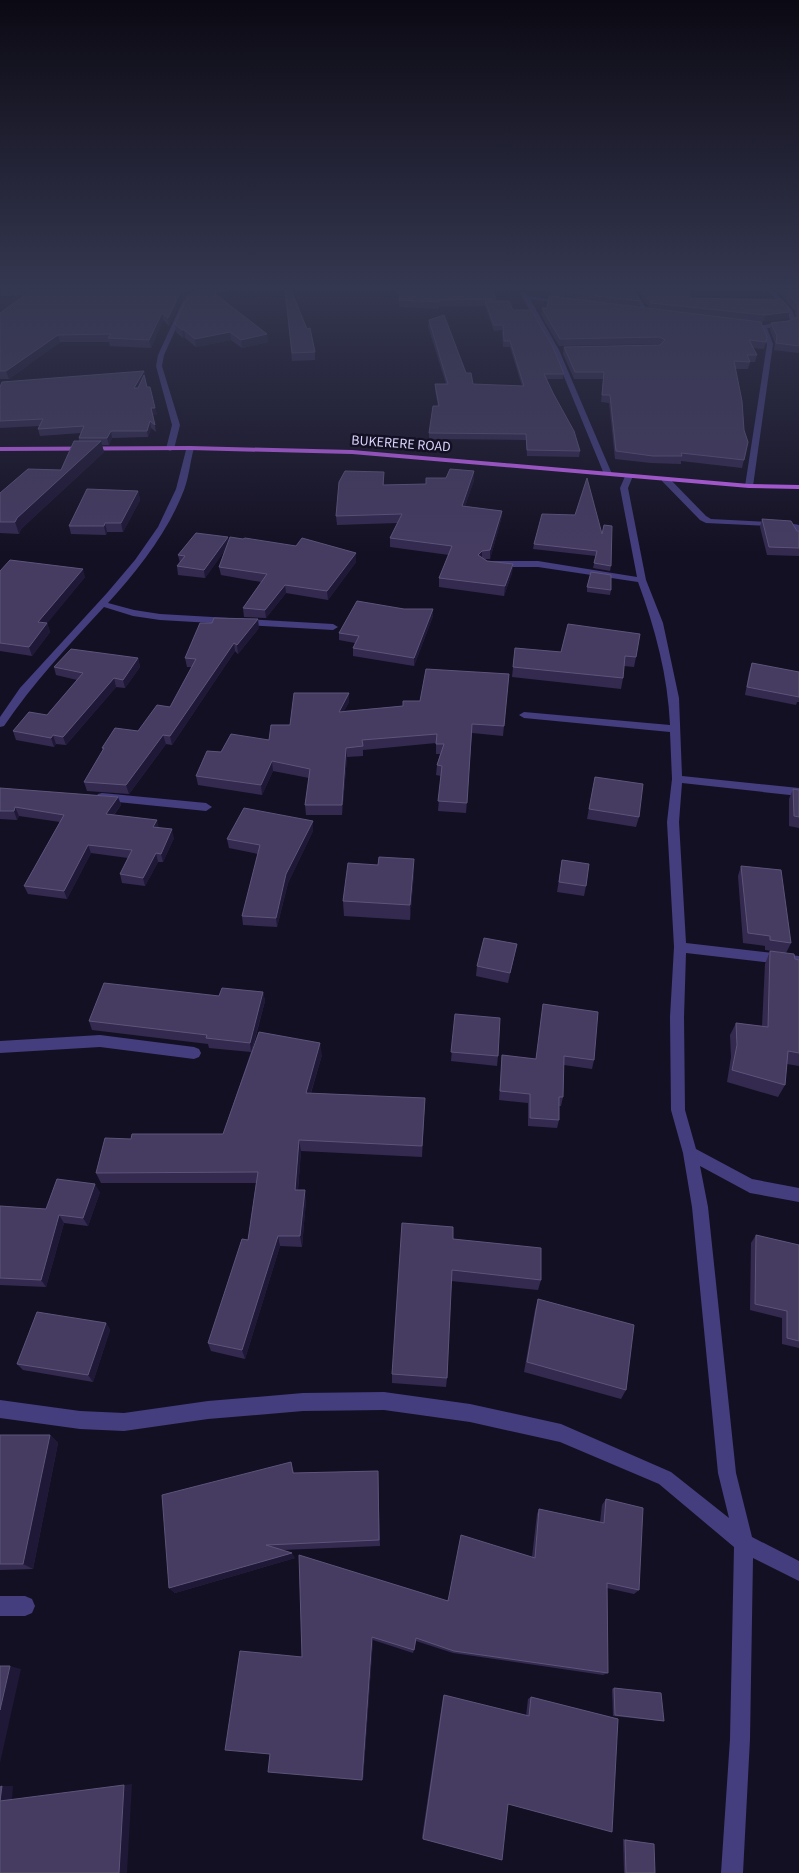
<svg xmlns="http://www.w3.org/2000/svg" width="799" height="1873" viewBox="0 0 799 1873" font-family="'Source Sans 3',sans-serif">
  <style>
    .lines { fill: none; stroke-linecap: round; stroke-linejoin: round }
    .minor { fill: #443e7f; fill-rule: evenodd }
    .major { fill: #c762f6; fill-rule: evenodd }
    .wall { fill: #342a50 }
    .shaded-wall { fill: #1f1836 }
    .building { fill: #463c62; stroke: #5d547a }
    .labels { text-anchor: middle; stroke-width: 5; stroke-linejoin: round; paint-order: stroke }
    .far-street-label { font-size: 14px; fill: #dbd4fc; stroke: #141023 }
  </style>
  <rect width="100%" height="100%" fill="#141023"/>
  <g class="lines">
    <g class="minor">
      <path d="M16 290H22L16 296 13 294Z"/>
      <path d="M200 290H208L188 302 164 355 162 366 180 425 174 449 170 451 166 449 172 425 156 366 158 355 183 301Z"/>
      <path d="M629 290H635L649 313H645Z"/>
      <path d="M767 290H773L792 310 796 321 787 326 767 328 773 344 753 486 749 488 745 486 767 344 760 326 790 320 787 311Z"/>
      <path d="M521 292H525L527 296 568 302 565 304 530 299 559 350 612 474 611 476 604 474 553 350 522 297Z"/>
      <path d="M187 446 194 448C190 462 189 477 184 490 168 532 138 570 108 603L134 610 160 614 333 624 338 627 333 630 160 620 133 616 104 607C68 646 33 683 4 726L0 727V717L20 688 107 593 135 560 158 527 176 489Z"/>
      <path d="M626 474 633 476 628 488 646 580 663 623 679 698 682 776 799 788V796L682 783 679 822 686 943 799 956V966L686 953 684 1017 685 1110 696 1149 752 1179 799 1188V1202L750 1193 700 1166 708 1207 736 1473 752 1537 799 1561V1581L753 1558 750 1739 743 1873H721L730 1739 734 1547 659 1484 560 1442 470 1422 384 1410 303 1411 208 1419 124 1431 80 1429 0 1418V1400L80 1411 124 1413 208 1401 303 1393 384 1392 470 1404 561 1424 671 1472 729 1518 718 1473 692 1207 683 1153 671 1110 670 1017 674 947 667 822 672 779 670 732 524 718 519 715 524 712 670 725C668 676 655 628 638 582L538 567H493L489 564 493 561H538L637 577 620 488Z"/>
      <path d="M662 477H668L706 516 711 519 789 523 799 525V539L795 537 792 529 789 527 706 523 700 520 662 481Z"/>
      <path d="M102 793 206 803 212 807 206 811 98 800 96 797 98 794Z"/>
      <path d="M100 1035 194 1047 199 1049 201 1053 199 1057 194 1059 100 1047 0 1053V1041Z"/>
      <path d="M0 1596H25L32 1599 35 1606 32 1613 25 1616H0Z"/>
    </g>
    <path class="major" d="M190 446 352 450 749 484 799 485V489L749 488 352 454 190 450 0 451V447Z"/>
  </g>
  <g class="wall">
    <path d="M0 290H13L12 293V296H0Z"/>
    <path d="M18 290H197L181 300 169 326 163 320 151 348 110 346 109 342H60L9 379H0V313L24 296H19Z"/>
    <path d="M197 290 230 297 222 299 268 342 242 348 231 340 196 347 185 338H183L176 332 175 324Z"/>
    <path d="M285 290 315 352V360L292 361Z"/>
    <path d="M396 290H493L496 299V301L513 310 564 374 563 379H547L580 451 579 457 527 456 526 440 429 439V433L438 406 435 390V384H446L428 326 429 320 473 384 522 386 510 347H503L502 330 494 331 485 306 439 307V309L399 307V292H397Z"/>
    <path d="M550 290 640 301 639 307 649 308 637 290H689L690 298 789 312 788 318 761 322 766 342 764 349 753 348 757 355 755 362H750L748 369H735L744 430 748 442 742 468 681 461V464L651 463 615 459 609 403 601 402 603 379H574L563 354 564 347 660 345 659 344 559 346 541 315 542 308H547Z"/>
    <path d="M776 290H799V353L774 350 775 343 770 330 771 323 789 321 795 318V311Z"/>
    <path d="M144 371 147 387 157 414 153 415 156 432 151 428 148 437 112 438 109 445H102L104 452 21 529 19 534 0 533V493L61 470 79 441V438L81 433 40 436 38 429 40 426 0 428V387Z"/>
    <path d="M474 471V480L465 506 502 511 501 520 490 559H485L487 561 513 564 512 573 504 596 439 587V578L449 555 390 547V538L397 523 337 525 336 516 384 472V485L426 484Z"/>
    <path d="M138 491 140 500 123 532H107L106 535 71 534 69 526Z"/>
    <path d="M575 515 611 566 610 571 593 568 596 556 533 549 534 544Z"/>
    <path d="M762 519 799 531V556L767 555 760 527Z"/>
    <path d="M229 542 356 562 328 600 286 593 266 618 244 617 243 608 261 582 221 575 219 567 225 550 205 578 178 575 177 566 180 563 178 555Z"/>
    <path d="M0 571 85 577 47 623 50 632 32 656 0 651Z"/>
    <path d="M587 587 611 590 610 595 587 592Z"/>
    <path d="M404 609 433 616 414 666 353 656V648L355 643 339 640V633Z"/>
    <path d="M568 624 636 657 634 667 624 666 623 678 621 689 512 677 515 648 561 652Z"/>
    <path d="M259 628 238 654 235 651 172 745 166 744 129 794 87 791 84 782 103 750 102 748 138 731 170 707 192 667H187L185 658Z"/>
    <path d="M138 658 140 667 125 688 116 687 66 745 56 744 54 747 16 740 13 731 47 715 77 680 56 675 54 667Z"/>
    <path d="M752 663 799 672V702H797L796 705 745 695 749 672Z"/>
    <path d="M509 674 503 736 472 733 466 813 438 811 441 776 436 775 437 765 440 754H436V743L363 750V756L347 757 342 815H306L305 805 309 778 273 771 262 795 198 785 196 776 221 752 269 740 290 725 349 693V702L344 711 403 706Z"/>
    <path d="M595 777 639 817 636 827 587 819Z"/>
    <path d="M0 788 118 797 121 805 114 815 159 828 174 838 163 862H158L145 886 122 883 120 874 128 858 91 853 67 899 28 894 24 886 60 822 19 816 17 820 0 819Z"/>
    <path d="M793 789 799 790V828L789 826V799Z"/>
    <path d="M313 831 288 883 277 927 243 925 242 916 258 854 229 848 227 839Z"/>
    <path d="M562 860 586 886 584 896 557 892Z"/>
    <path d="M741 866 791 943 786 953 765 950V946L743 943 738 876Z"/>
    <path d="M414 873 410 920 344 916 343 901Z"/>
    <path d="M517 944 515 953 508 983 476 976 477 966Z"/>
    <path d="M770 951 799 960V1066L787 1064 785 1085 778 1097 727 1082 731 1057 730 1035 736 1023 762 1026 765 964Z"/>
    <path d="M263 992 265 1001 252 1051 322 1055 311 1093 425 1098 422 1157 301 1151 298 1190 306 1200 302 1247 280 1246 245 1359 211 1351 208 1343 248 1240 256 1183H101L96 1173 131 1139 223 1134 251 1052 209 1048 208 1044 92 1030 89 1021 219 996Z"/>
    <path d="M543 1004 594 1060 592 1069 564 1065 563 1097 561 1106H559V1120L557 1128 528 1126V1103L499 1100 502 1055 536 1059Z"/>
    <path d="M455 1014 498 1056 497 1066 451 1061Z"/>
    <path d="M100 1192 88 1226 64 1223 46 1287 0 1285V1206L46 1209Z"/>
    <path d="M756 1235 799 1245V1348L782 1344V1318L750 1310 751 1243Z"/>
    <path d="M453 1239 541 1280 538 1290 451 1281 447 1378 446 1387 392 1383V1374Z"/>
    <path d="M538 1299 626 1390 621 1399 524 1372 535 1310Z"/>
    <path d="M106 1323 110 1330 93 1382 23 1370 17 1364Z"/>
    <path d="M0 1435H50L58 1443 33 1569 0 1570Z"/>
    <path d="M291 1462 294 1473 378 1471 380 1546 282 1550 295 1558 175 1593 169 1588Z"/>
    <path d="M606 1499 639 1590 634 1594 607 1588 608 1673 603 1675 453 1653 416 1641 413 1653 373 1640 363 1780 270 1755 302 1657 447 1600 532 1557 537 1514 539 1509 600 1522 602 1505Z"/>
    <path d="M614 1688 664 1721H661L613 1716 612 1689Z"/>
    <path d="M444 1695 526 1716 528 1699 531 1697 618 1719 508 1804 423 1839 422 1837 443 1697Z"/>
    <path d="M623 1839 652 1844 655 1873H624Z"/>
  </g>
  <g class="shaded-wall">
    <path d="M184 290H197L181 300 169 326 168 318 180 293Z"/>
    <path d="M225 290H229L230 297 215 300 214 293Z"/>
    <path d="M789 312 788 318 763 322 765 315Z"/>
    <path d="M162 313 163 320 151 348 149 340Z"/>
    <path d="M182 330H184L185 338H183Z"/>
    <path d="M230 332 231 340 196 347 195 339Z"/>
    <path d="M267 334 268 342 242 348 241 340Z"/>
    <path d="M58 335 60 342 9 379 6 371Z"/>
    <path d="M144 371 145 377 136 394 134 388Z"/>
    <path d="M151 408H155L157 414 152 415Z"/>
    <path d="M150 421 151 428 148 437 147 431Z"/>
    <path d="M111 431 112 438 109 445 107 438Z"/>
    <path d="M101 441 104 452 21 529 19 534 15 522 17 518Z"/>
    <path d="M474 471V480L462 515V506Z"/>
    <path d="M138 491 140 500 123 532 121 523Z"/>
    <path d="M502 511 501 520 490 559V550Z"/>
    <path d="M105 523 107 532 106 535 104 526Z"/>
    <path d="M228 537 229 545 205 578 204 570Z"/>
    <path d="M482 551V560L478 555Z"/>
    <path d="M356 553V562L328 600 327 591Z"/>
    <path d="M513 564 512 573 504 596 505 586Z"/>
    <path d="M83 569 85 577 41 631 38 622Z"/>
    <path d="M285 585 286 593 266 618 265 610Z"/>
    <path d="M433 609V616L414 666V658Z"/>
    <path d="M258 619 259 628 238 654 237 645Z"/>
    <path d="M47 623 50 632 32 656 29 647Z"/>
    <path d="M234 643 235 651 172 745 170 736Z"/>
    <path d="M138 658 140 667 125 688 123 680Z"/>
    <path d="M114 678 116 687 66 745 63 737Z"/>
    <path d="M349 693V702L339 722V712Z"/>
    <path d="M53 735 56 744 54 747 51 738Z"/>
    <path d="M163 735 166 744 129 794 126 785Z"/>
    <path d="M346 748 347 757 342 815V805Z"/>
    <path d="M272 761 273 771 262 795 261 785Z"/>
    <path d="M118 797 121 805 108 822 106 814Z"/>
    <path d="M15 807 19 816 17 820 14 811Z"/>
    <path d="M157 820 159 828 153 827Z"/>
    <path d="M313 821V831L288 883 277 927 276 918 286 874Z"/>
    <path d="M172 829 174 838 163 862 161 854Z"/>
    <path d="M88 845 91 853 67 899 64 891Z"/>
    <path d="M156 853 158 862 145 886 143 878Z"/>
    <path d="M414 859V873L410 920V905Z"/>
    <path d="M263 992 265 1001 251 1052 250 1043Z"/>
    <path d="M320 1043 322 1055 307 1105 306 1093Z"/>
    <path d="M299 1140 301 1151 297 1200 295 1190Z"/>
    <path d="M95 1184 100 1192 88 1226 83 1218Z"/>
    <path d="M305 1190 306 1200 302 1247 300 1236Z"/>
    <path d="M59 1215 64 1223 46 1287 41 1280Z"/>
    <path d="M278 1236 280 1246 245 1359 242 1350Z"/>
    <path d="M106 1323 110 1330 93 1382 88 1375Z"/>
    <path d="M50 1435 58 1443 33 1569 23 1564Z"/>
    <path d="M292 1553 295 1558 175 1593 169 1588Z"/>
    <path d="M372 1637 373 1640 363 1780H362Z"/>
    <path d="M10 1666 21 1669 0 1763V1710Z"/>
    <path d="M132 1784 127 1873H119L124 1785Z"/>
    <path d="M2 1786H13L12 1800 0 1801Z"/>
  </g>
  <g class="building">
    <path d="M32 290H184L180 293 168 318 162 313 149 340 108 338 111 334 58 335 6 371H0V313Z"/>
    <path d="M197 290H225L214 293 267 334 241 340 230 332 195 339 184 330H182L175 324 188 296Z"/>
    <path d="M285 290H291L307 329 310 328 315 352 292 353Z"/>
    <path d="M399 290H493L496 299 438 300 439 302 399 300Z"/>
    <path d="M551 290H633L640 301Z"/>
    <path d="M642 290H689L690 298 782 300 787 305 789 312 765 315 651 303Z"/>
    <path d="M784 290H799V346L776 343 777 336 771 323 789 321 798 317 797 304Z"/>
    <path d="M549 296 761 322 767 337 766 342 749 340 757 355H747L750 362 734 361 742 401 744 430 748 442 744 460 681 453 682 456H653L616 451 610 395H602L604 372H575L564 347 660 345 665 340 660 337 560 339 542 308H547Z"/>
    <path d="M485 301H509L513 310H531L552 345 564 374H544L553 393 574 431 580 451 527 450 526 434 429 433 433 406H439L435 384H448L429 320 444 315 466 373H471L473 384 524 386 510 341H504L503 325H494Z"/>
    <path d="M144 371 134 388H138L144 375 147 387H150L155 408H151L155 425 150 421 147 431H111L107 438H79L84 426 38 429 43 419 0 421V387L2 382Z"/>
    <path d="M74 441H101L17 518 15 522H0V493L28 469 61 470Z"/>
    <path d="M450 469 474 471 462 506 502 511 490 550 482 551 478 555 487 561 513 564 505 586 439 578 452 546 390 538 402 514 336 516 339 482 345 471 384 472 383 485 426 484V478H446Z"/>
    <path d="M587 478 602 534 604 525 612 526 611 566 594 563 597 551 534 544 542 514 575 515Z"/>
    <path d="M87 489 138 491 121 523H105L104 526H69Z"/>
    <path d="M762 519 791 521 797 531H799V548L769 547Z"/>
    <path d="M196 533 228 537 204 570 177 566 185 556 178 555Z"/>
    <path d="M230 537 243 539 245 538 296 546 302 538 356 553 327 591 285 585 265 610 243 608 267 574 219 567Z"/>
    <path d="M10 560 83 569 38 622 47 623 29 647 0 643V571Z"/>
    <path d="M591 572 611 575V590L587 587Z"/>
    <path d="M357 601 404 609H433L414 658 353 648 359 636 339 633Z"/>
    <path d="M214 618 258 619 237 645 234 643 170 736 163 735 126 785 84 782 104 748H102L115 728 138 731 157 705 170 707 196 659 185 658 200 623H212Z"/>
    <path d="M568 624 640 634 636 657 625 656 623 678 513 667 515 648 561 652Z"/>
    <path d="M71 649 138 658 123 680 114 678 63 737 53 735 51 738 13 731 29 712 47 715 83 673 54 667Z"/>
    <path d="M752 663 799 672V697L747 687Z"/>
    <path d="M426 669 509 674 504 726 472 724 467 803 438 801 442 766 437 765 444 744H436L437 734 362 740 363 746 346 748 342 805H305L310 769 272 761 261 785 196 776 207 751 221 752 231 734 269 740 271 725H290L294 693H349L339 712 403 706V701H420Z"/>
    <path d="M595 777 643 784 639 817 589 809Z"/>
    <path d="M0 788 118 797 106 814 157 820 153 827 172 829 161 854 156 853 143 878 120 874 132 850 88 845 64 891 24 886 64 815 15 807 14 811H0Z"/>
    <path d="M793 789 799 790V817L794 816Z"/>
    <path d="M244 808 313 821 286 874 276 918 242 916 260 845 227 839Z"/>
    <path d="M379 857 414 859 410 905 343 901 348 863 378 865Z"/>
    <path d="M562 860 589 864 586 886 559 882Z"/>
    <path d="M741 866 781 870 791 943 770 940V936L748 933Z"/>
    <path d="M484 938 517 944 510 973 477 966Z"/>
    <path d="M770 951 794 954 795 959 799 960V1053L788 1051 785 1085 732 1070 737 1045 736 1023 768 1027Z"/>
    <path d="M104 983 219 996 222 988 263 992 250 1043 206 1038 207 1035 89 1021Z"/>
    <path d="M543 1004 598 1012 594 1060 564 1056 563 1097H559V1120L530 1118V1094L500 1091 502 1055 536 1059Z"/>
    <path d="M455 1014 500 1018 498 1056 451 1052Z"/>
    <path d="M259 1032 320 1043 306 1093 425 1098 422 1146 299 1140 295 1190H305L300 1236H278L242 1350 208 1343 242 1239 248 1240 258 1172 96 1173 105 1138 131 1139 132 1134H223Z"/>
    <path d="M57 1179 95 1184 83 1218 59 1215 41 1280 0 1278V1206L46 1209Z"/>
    <path d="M402 1223 453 1227V1239L541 1248V1280L452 1270 447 1378 392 1374Z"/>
    <path d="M756 1235 799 1245V1341L787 1338V1311L755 1304Z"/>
    <path d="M538 1299 634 1325 626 1390 527 1362Z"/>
    <path d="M37 1312 106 1323 88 1375 17 1364Z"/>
    <path d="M0 1435H50L23 1564H0Z"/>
    <path d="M291 1462 293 1473 378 1471 379 1540 266 1545 292 1553 169 1588 162 1495Z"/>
    <path d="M606 1499 643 1508 639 1590 607 1583 608 1673 454 1651 416 1638 414 1650 372 1637 362 1780 268 1772 270 1754 225 1750 240 1651 302 1657 299 1555 448 1601 461 1535 535 1558 539 1509 604 1523Z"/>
    <path d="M0 1666H10L0 1710Z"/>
    <path d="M614 1688 661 1693 664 1721 615 1715Z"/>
    <path d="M444 1695 529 1716 531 1697 618 1719 612 1832 508 1804 502 1860 423 1839Z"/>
    <path d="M124 1785 119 1873H0V1787L2 1786 0 1801Z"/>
    <path d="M625 1840 654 1844 655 1873H626Z"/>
  </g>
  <linearGradient id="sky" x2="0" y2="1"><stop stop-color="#0b0913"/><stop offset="0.52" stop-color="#343750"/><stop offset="1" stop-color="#343750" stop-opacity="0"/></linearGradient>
  <rect width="799" height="553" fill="url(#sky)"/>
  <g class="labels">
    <g class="far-street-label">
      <text transform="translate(401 443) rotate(4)" y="5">BUKERERE ROAD</text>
    </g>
  </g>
</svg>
